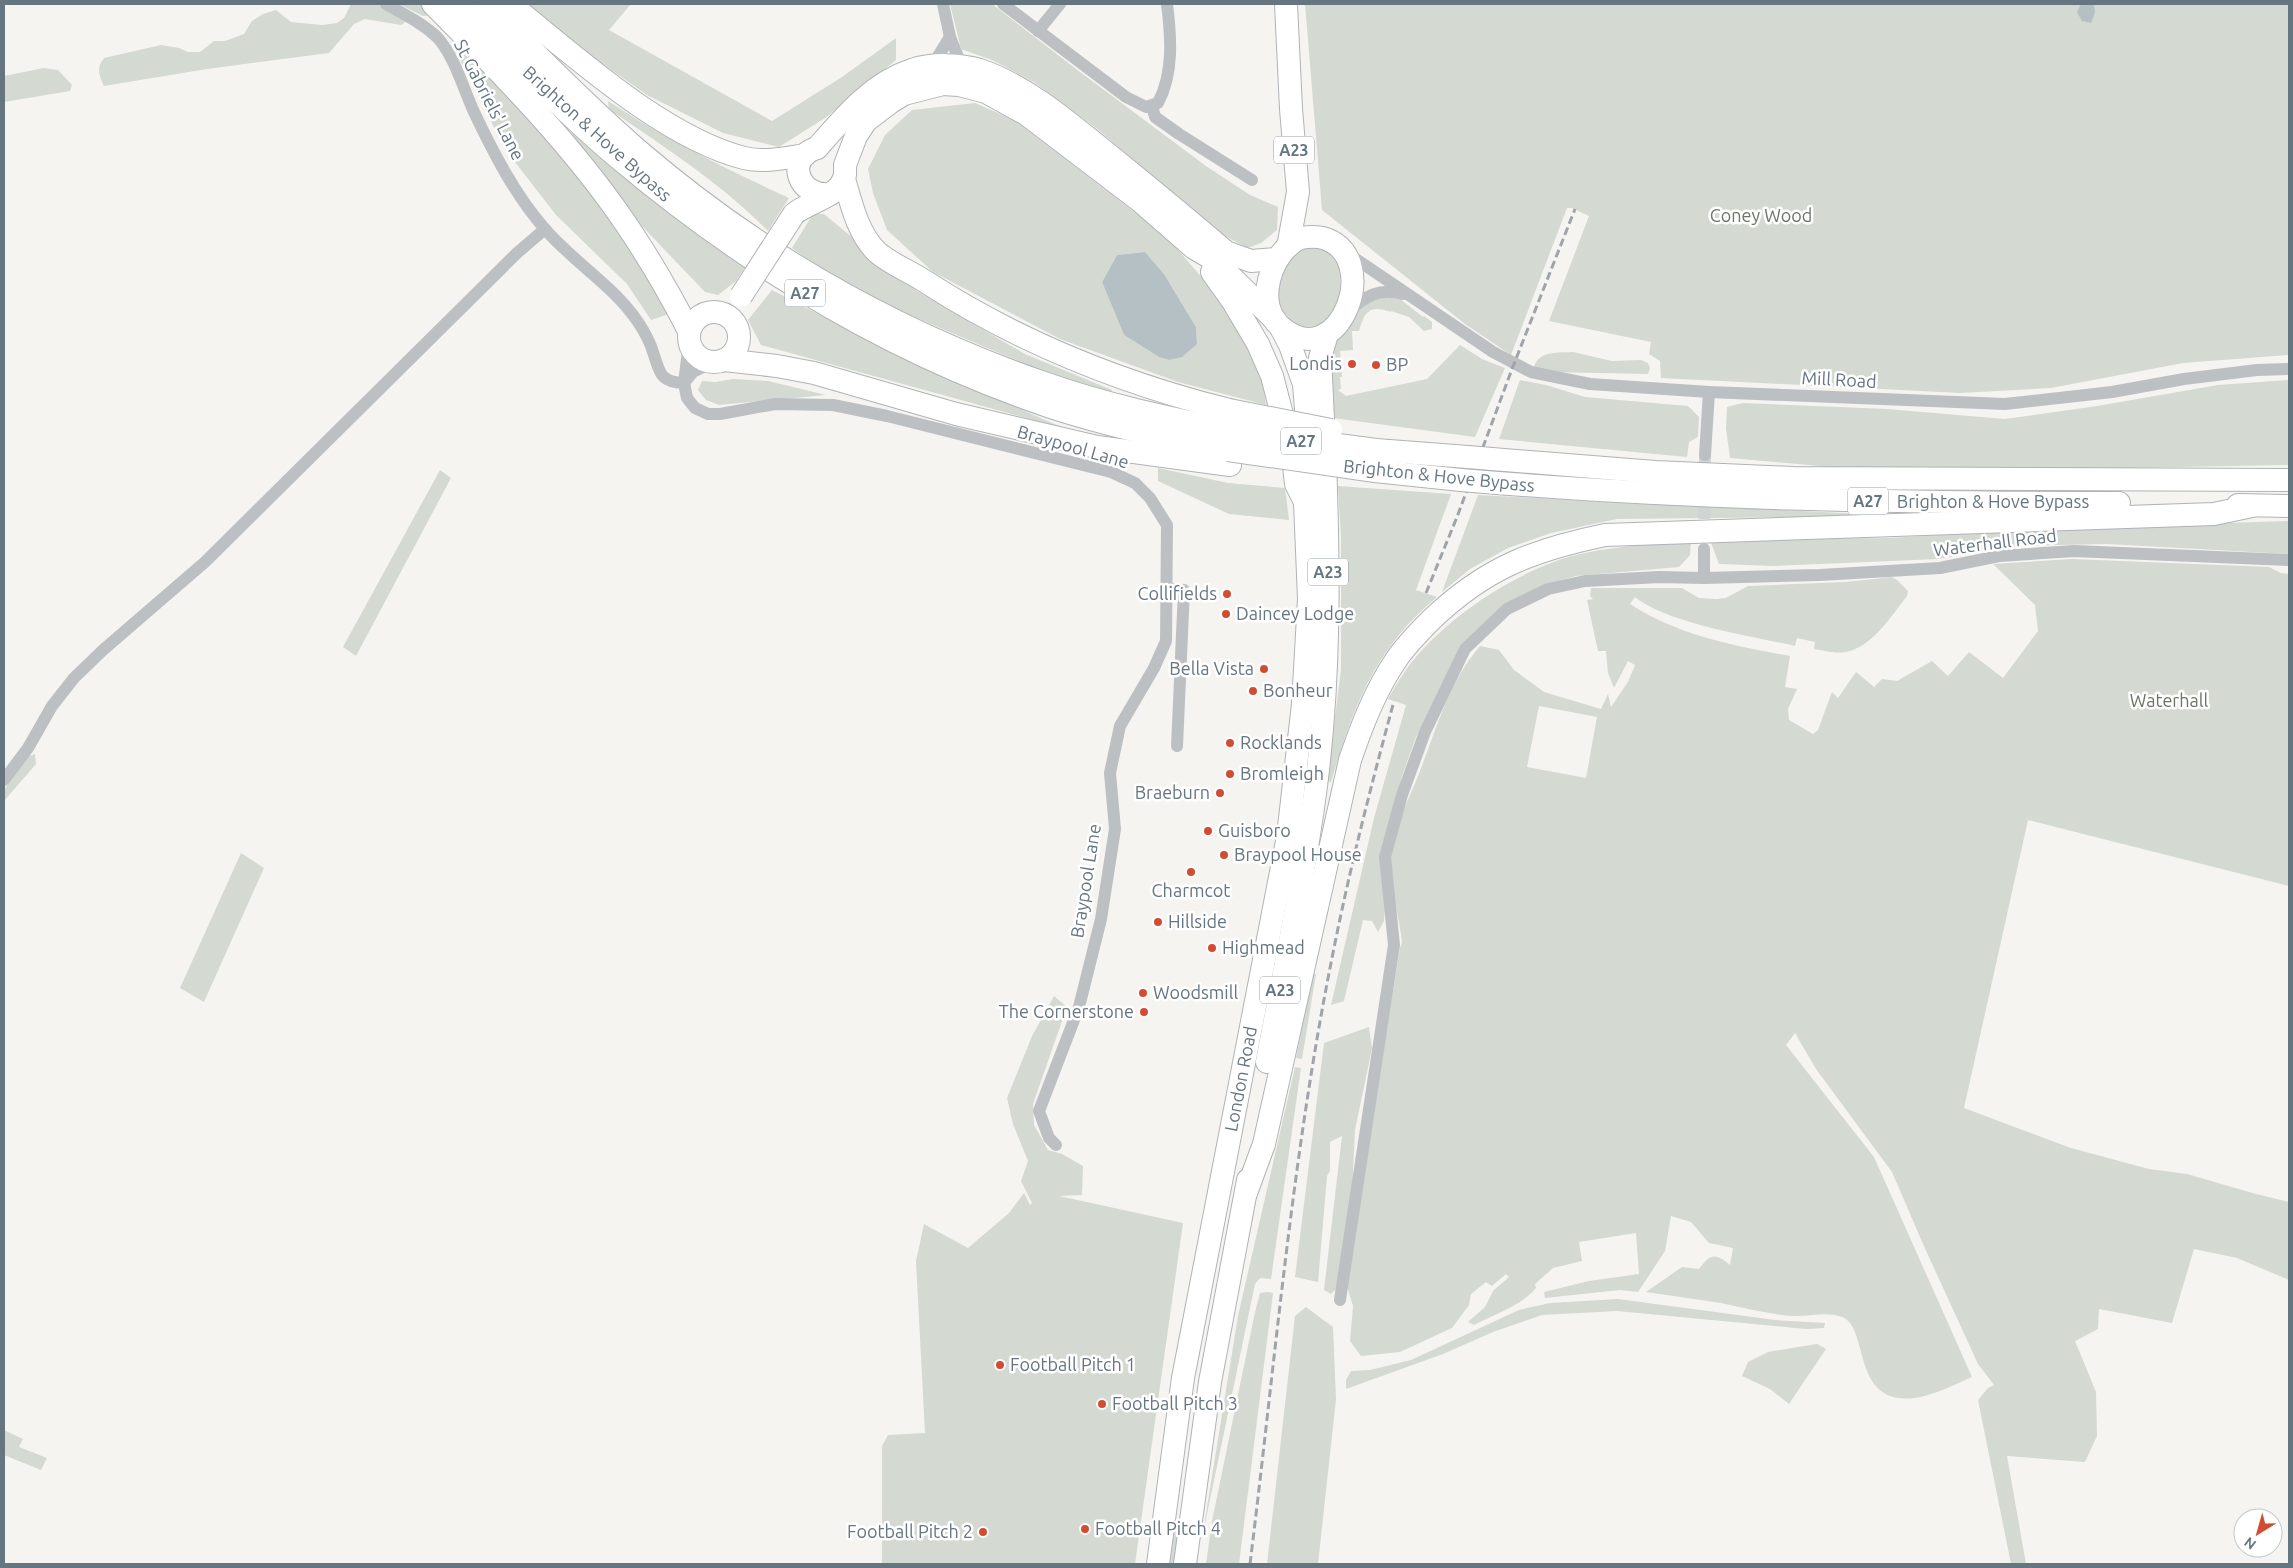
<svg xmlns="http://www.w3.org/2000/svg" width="2293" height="1568" viewBox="0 0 2293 1568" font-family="Ubuntu,sans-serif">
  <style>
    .green { fill: #d4d9d1; fill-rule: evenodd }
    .water { fill: #b4c0c3 }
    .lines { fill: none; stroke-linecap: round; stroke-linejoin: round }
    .street-tunnel { stroke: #d1d4d5; stroke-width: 12; stroke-dasharray: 12 6; stroke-linecap: butt }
    .highway-casing { stroke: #afb3b6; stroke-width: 24 }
    .street { stroke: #bcc0c3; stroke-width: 12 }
    .highway { stroke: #fff; stroke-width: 22 }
    .rail { stroke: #9ea4a9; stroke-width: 3; stroke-dasharray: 8 4; stroke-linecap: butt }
    .highway-bridge-casing { stroke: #afb3b6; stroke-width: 24; stroke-linecap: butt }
    .highway-bridge { stroke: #fff; stroke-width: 22 }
    .poi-dot { fill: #d24c34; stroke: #fff; stroke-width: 2 }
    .labels { text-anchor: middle; stroke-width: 5; stroke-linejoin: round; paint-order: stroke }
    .shield { fill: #fff; stroke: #949fa6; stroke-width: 1 }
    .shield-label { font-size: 16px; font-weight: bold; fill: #667680 }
    .street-label { font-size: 18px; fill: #667680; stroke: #fff }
    .park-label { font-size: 18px; fill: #6a7765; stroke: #fff }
    .poi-label { font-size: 18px; fill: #667680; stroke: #fff; text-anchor: start }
  </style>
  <rect width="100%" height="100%" fill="#f5f4f1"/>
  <g class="green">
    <path d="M351 4H377L407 21 401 25 365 19 354 24 329 53 207 69 104 86C99 75 96 68 104 58L161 45 179 48 188 52H200L214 41H225L244 34 252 21 263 14 276 10 291 22 322 25 337 23 344 18Z"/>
    <path d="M399 4H430L440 14 423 16Z"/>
    <path d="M528 4H631L609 30 772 121 842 77 896 38V60L825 118 779 147 723 133 647 95 579 47Z"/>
    <path d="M950 4H992L1080 72 1206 166 1250 195 1278 207 1277 230 1261 243 1248 248 1221 234 1096 128 1034 82 992 60 961 49Z"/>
    <path d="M1305 4H2289V355L2183 363 2051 388 1960 393 1661 378 1660 361 1649 354 1651 342 1549 321 1589 216 1572 208H1567L1511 355 1465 324 1322 210Z"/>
    <path d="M459 39 557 150 631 248 672 313 651 320 627 284 556 215 505 149 453 46Z"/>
    <path d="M44 68 58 70 72 85 70 91 4 102V76Z"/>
    <path d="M608 101C665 139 726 169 789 198L768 231C721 183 664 147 609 109Z"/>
    <path d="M975 103 1014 120 1167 237 1228 308 1262 378 1266 405 1178 382 1060 339 933 272 887 230 873 193 868 169 885 135 912 110ZM1145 252 1164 274 1196 327 1197 344 1169 360 1159 357 1124 335 1102 282 1117 255Z"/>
    <path d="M573 131 584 137 636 187 745 267 736 281 718 295 705 292 640 224 571 139Z"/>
    <path d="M813 214H824L917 291 1025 354 1112 390 1110 396C1055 376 1001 354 947 331 892 307 840 284 792 248Z"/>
    <path d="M1316 246 1327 251 1340 265 1341 297 1328 319 1317 326 1304 327 1293 324 1276 304 1278 270 1294 250Z"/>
    <path d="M772 290 902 358 1066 429 761 345 748 320Z"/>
    <path d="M1380 295 1400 299 1423 317 1424 316 1432 322V329L1424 331 1409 317 1391 311V312C1370 305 1365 310 1359 331H1352L1353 350 1340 351 1342 377H1340L1341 389 1338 390 1346 396 1427 379 1460 345 1482 359 1505 368 1475 437 1333 418 1326 370 1331 343 1362 305Z"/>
    <path d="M1573 352 1612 361 1641 360 1648 363 1650 368 1648 374 1549 372 1536 369 1534 366C1541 350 1558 353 1573 352Z"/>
    <path d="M733 379 768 381 826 395 719 405 706 400 698 390 702 381 715 382Z"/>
    <path d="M1520 380 1546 385 1585 397 1688 406 1699 417 1698 437 1689 442 1687 457 1499 439Z"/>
    <path d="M2289 380V465L2022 470 1853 469 1730 458 1726 429 1727 407 1743 403 1887 409 2005 419 2097 406 2218 385Z"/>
    <path d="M1158 468 1228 483 1285 488 1289 520 1229 514 1158 481Z"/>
    <path d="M440 470 451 478 356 656 343 647Z"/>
    <path d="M1338 486 1451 494 1416 590 1437 597C1375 648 1353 707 1331 782L1327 781 1341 669V538Z"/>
    <path d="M1478 495 1902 516 1617 519 1551 533 1508 548 1470 569 1442 592Z"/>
    <path d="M2289 521V554L2107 544 2014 546 1938 559 1774 566 1719 564 1710 540 1888 538 2066 528Z"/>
    <path d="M1691 540 1690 555 1679 567 1576 576 1538 587 1462 647 1416 737 1402 776 1380 861 1385 906 1384 921 1378 932 1372 921 1363 920 1344 1001 1331 1005 1374 818 1406 705 1388 699C1394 688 1401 677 1408 667 1445 617 1524 565 1585 553 1619 546 1656 544 1691 540Z"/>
    <path d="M2072 559 2269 567 2281 573 2289 574V886L2028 820 1964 1108 2071 1148 2149 1169 2187 1174 2256 1194 2289 1202V1280L2237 1258 2194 1249 2172 1323 2099 1309 2098 1329 2075 1341 2096 1392 2097 1436 2085 1462 2007 1456 2026 1564H2011L1978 1400 1988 1388 1994 1385 1978 1364 1923 1244 1892 1172 1816 1069 1795 1033 1786 1045 1874 1157 1972 1377C1956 1384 1932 1396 1915 1398 1850 1406 1870 1327 1842 1317 1826 1311 1809 1317 1792 1316 1768 1314 1745 1308 1721 1303 1696 1299 1671 1296 1646 1292L1682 1267 1699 1269C1710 1254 1715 1252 1730 1265L1733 1248 1709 1243 1691 1222 1671 1216 1665 1251 1638 1292 1620 1290 1545 1298 1544 1292 1589 1281 1639 1274 1636 1233 1579 1242 1582 1261 1553 1268 1535 1284 1536 1288C1521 1306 1495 1314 1474 1325L1468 1322 1485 1307 1493 1291 1509 1277 1506 1274 1492 1286 1486 1282 1471 1294 1469 1305 1452 1328 1400 1352 1361 1356 1350 1341 1353 1306 1346 1283 1400 948 1402 942C1399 914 1388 883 1391 855 1394 828 1408 801 1418 776 1436 731 1448 683 1480 646L1499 650 1514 670 1544 692 1601 709 1608 694 1611 707 1628 682 1635 665 1628 661 1614 688 1608 673 1606 651H1598L1587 600 1593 599 1590 596 1591 588H1682L1699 598 1716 599 1726 598 1748 586 1846 582 1892 577 1897 580 1908 591 1907 596C1891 616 1872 648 1845 652 1835 654 1823 650 1814 649L1815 642 1797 638 1795 646C1751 636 1669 624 1635 597L1630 604C1677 635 1735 646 1790 656L1785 687 1797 689 1788 709 1789 720 1813 734 1818 730 1832 692 1838 698 1856 672 1874 687 1882 679 1897 681 1932 661 1948 676 1969 652 2003 678 2038 631 2035 605 1993 564ZM1539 706 1597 717 1586 778 1527 767Z"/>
    <path d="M35 754 36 764 4 801V790L27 757Z"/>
    <path d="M241 853 264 868 204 1002 180 988Z"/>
    <path d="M1313 973 1316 974 1302 1059 1296 1058Z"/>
    <path d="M1054 996 1067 1007 1033 1104 1034 1125 1048 1150 1062 1154 1083 1166 1082 1195 1059 1196 1183 1223 1135 1564H882V1446L888 1435 925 1433 916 1261 924 1224 968 1248 1009 1213 1024 1193 1030 1205 1032 1203 1021 1181 1028 1161 1013 1124 1007 1098 1032 1036Z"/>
    <path d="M1369 1027 1372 1048 1355 1130 1352 1192 1338 1287 1331 1294 1324 1290 1342 1136 1330 1142V1171L1327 1176 1318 1282 1295 1277 1324 1043Z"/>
    <path d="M1295 1067 1301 1068 1271 1279 1260 1278 1255 1284 1202 1538 1238 1316Z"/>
    <path d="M1268 1292 1273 1293 1239 1564H1206L1212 1521 1255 1312 1260 1293Z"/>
    <path d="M1618 1299 1775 1320 1825 1323 1824 1328 1806 1329 1617 1311 1542 1315 1493 1332 1443 1354 1346 1389V1380L1351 1371 1370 1370 1411 1360 1519 1310 1550 1303Z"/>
    <path d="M1306 1307 1333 1327 1336 1399 1318 1564H1267L1295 1316Z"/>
    <path d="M1817 1344 1826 1349 1789 1404 1770 1389 1742 1376 1748 1362 1768 1352Z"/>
    <path d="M4 1430 23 1439 19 1447 47 1458 41 1470 4 1455Z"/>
    <path d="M1175 1523 1180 1524 1175 1564H1170Z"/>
  </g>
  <g class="water">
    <path d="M2081 4H2094L2095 12 2091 23 2082 21 2077 12Z"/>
    <path d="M1145 252 1164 274 1196 327 1197 344 1182 357 1169 360 1159 357 1124 335 1102 282 1117 255Z"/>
  </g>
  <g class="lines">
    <path class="street-tunnel" d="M1704 537 1705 455"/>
    <g class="highway-casing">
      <g id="highway">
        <path d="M433 4C501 73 571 143 626 224 649 258 670 294 689 331"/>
        <path d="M457 4C512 56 564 113 622 161 750 268 893 354 1051 407 1109 426 1169 439 1228 450"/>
        <path d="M485 4C536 53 586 106 640 152 759 254 897 332 1044 383 1103 404 1165 417 1226 430"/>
        <path d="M510 4C575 56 663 137 744 158 764 163 785 158 805 155"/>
        <path d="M1286 4 1291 109 1298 192 1289 242"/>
        <path d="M817 148C844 117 872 83 912 70 932 63 960 64 980 70 1026 86 1066 120 1103 150 1145 184 1185 217 1226 252L1251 261 1276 259"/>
        <path d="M814 149C786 160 798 197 830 194"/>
        <path d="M845 165 856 136 866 121 891 102 904 94 943 84 959 85 986 92 1026 114 1140 201 1194 248 1213 259 1275 320"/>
        <path d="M844 179C851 203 858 234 877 252 889 263 911 272 926 282 1019 342 1121 383 1229 410"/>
        <path d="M794 214C810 200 848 196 845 168"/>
        <path d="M1300 238C1307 237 1316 236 1323 238 1384 256 1340 375 1282 328 1253 305 1271 251 1300 238Z"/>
        <path d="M1212 272 1232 300 1258 344 1272 376 1293 457 1296 484 1305 502"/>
        <circle cx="714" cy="337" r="25"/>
        <path d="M724 360 777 366 814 373 956 414 1097 447 1230 465"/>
        <path d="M1323 419 1320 358 1327 334"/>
        <path d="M1376 450 1468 457"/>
        <path d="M1492 459 1655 472 1793 478 2289 480"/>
        <path d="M1375 471 1461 480"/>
        <path d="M1485 482C1696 499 1907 503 2119 503"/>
        <path d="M2238 505 2289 506"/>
        <path d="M1267 1062C1284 970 1304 878 1316 786 1330 678 1329 570 1325 461"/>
        <path d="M1246 1193 1264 1144 1350 760C1362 725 1375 691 1396 660 1405 646 1419 632 1431 620 1485 568 1533 550 1605 535L2214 514 2252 506"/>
        <path d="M1158 1564 1183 1378 1288 836 1303 704 1309 599 1305 502 1312 484 1304 384 1290 345 1281 328"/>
        <path d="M1185 1564 1210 1382 1248 1180"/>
      </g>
    </g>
    <g class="street">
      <path d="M386 4C404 14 422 23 437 37 455 57 463 88 474 112 493 152 515 195 544 228 573 262 613 285 638 322 644 331 650 342 653 352 660 372 659 382 684 383"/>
      <path d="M943 4 950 37 962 67"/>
      <path d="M1003 4 1126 97 1146 107 1158 103C1174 73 1171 36 1167 4"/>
      <path d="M1038 31 1060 4"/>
      <path d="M928 66 937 58 950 37"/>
      <path d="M1152 106 1155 117 1179 134 1252 180"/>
      <path d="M1347 253 1493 352 1531 372 1590 384 1709 392 2005 404 2112 392 2184 379 2257 370 2289 369"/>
      <path d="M1348 312C1365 296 1380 287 1403 294"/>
      <path d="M689 343 684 383 687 398 695 408 708 414H720L775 404 833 405 887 416 1111 472 1135 483 1150 498 1167 525 1166 641 1154 668 1120 726 1110 773 1115 829 1101 919 1079 1007 1039 1111 1049 1138 1056 1145"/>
      <path d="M684 383 693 372 713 362"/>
      <path d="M1705 455 1709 392"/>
      <path d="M1704 549V578"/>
      <path d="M1166 589 1184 590 1177 746"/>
      <path d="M4 780 28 748 52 706 74 678 103 650 205 562 517 253 545 229"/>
      <path d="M1340 1300 1394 945 1385 857 1402 795 1425 732 1465 649 1507 609 1548 589 1585 581 1659 577 1704 578 1820 575 1940 568 1999 556 2074 551 2289 560"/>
    </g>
    <use href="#highway" class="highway"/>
    <g class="rail">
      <path d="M1426 593 1457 517 1512 369 1575 209"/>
      <path d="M1250 1564C1275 1363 1292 1157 1332 958 1349 871 1371 786 1394 701"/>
    </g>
    <g class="highway-bridge-casing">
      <g id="highway-bridge">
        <path d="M741 296 794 214"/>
        <path d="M1229 410 1331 430"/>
        <path d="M1226 430 1376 450"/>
        <path d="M1228 450 1375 471"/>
        <path d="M1468 457 1492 459"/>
        <path d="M1461 480 1485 482"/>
      </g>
    </g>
    <use href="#highway-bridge" class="highway-bridge"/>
  </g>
  <g class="poi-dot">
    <circle cx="1352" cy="364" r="5"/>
    <circle cx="1376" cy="365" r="5"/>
    <circle cx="1227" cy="594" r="5"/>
    <circle cx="1226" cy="614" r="5"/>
    <circle cx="1264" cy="669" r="5"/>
    <circle cx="1253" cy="691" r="5"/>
    <circle cx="1230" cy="743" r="5"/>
    <circle cx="1230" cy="774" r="5"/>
    <circle cx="1220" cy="793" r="5"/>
    <circle cx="1208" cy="831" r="5"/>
    <circle cx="1224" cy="855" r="5"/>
    <circle cx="1191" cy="872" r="5"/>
    <circle cx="1158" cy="922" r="5"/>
    <circle cx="1212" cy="948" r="5"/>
    <circle cx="1143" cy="993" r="5"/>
    <circle cx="1144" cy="1012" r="5"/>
    <circle cx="1000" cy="1365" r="5"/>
    <circle cx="1102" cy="1404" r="5"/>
    <circle cx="1085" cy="1529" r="5"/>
    <circle cx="983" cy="1532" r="5"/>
  </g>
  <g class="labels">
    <g class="shield">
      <rect x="1274" y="136.5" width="40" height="27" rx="4"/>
      <rect x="785" y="279.5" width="40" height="27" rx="4"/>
      <rect x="1281" y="427.5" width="40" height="27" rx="4"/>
      <rect x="1848" y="487.5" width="40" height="27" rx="4"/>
      <rect x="1308" y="558.5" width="40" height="27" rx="4"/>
      <rect x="1260" y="976.5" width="40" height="27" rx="4"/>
    </g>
    <g class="shield-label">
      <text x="1294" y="156">A23</text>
      <text x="805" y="299">A27</text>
      <text x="1301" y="447">A27</text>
      <text x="1868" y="507">A27</text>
      <text x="1328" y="578">A23</text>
      <text x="1280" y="996">A23</text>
    </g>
    <g class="street-label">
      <text transform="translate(489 100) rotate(63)" y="6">St Gabriels' Lane</text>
      <text transform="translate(597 134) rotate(42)" y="6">Brighton &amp; Hove Bypass</text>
      <text transform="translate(1839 380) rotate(3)" y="6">Mill Road</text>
      <text transform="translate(1073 447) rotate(16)" y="6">Braypool Lane</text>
      <text transform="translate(1439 476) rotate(6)" y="6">Brighton &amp; Hove Bypass</text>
      <text x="1993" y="508">Brighton &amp; Hove Bypass</text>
      <text transform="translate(1995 543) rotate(-7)" y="6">Waterhall Road</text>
      <text transform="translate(1086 881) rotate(-81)" y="6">Braypool Lane</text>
      <text transform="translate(1241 1079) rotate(-79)" y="6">London Road</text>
    </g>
    <g class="park-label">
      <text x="1761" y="222">Coney Wood</text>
      <text x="2169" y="707">Waterhall</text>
    </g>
    <g class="poi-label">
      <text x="1342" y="370" text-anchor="end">Londis</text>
      <text x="1386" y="371">BP</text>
      <text x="1217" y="600" text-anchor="end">Collifields</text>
      <text x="1236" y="620">Daincey Lodge</text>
      <text x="1254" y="675" text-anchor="end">Bella Vista</text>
      <text x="1263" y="697">Bonheur</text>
      <text x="1240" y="749">Rocklands</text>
      <text x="1240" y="780">Bromleigh</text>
      <text x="1210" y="799" text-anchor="end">Braeburn</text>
      <text x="1218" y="837">Guisboro</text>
      <text x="1234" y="861">Braypool House</text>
      <text x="1191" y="897" text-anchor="middle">Charmcot</text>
      <text x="1168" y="928">Hillside</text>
      <text x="1222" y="954">Highmead</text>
      <text x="1153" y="999">Woodsmill</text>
      <text x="1134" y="1018" text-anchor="end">The Cornerstone</text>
      <text x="1010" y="1371">Football Pitch 1</text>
      <text x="1112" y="1410">Football Pitch 3</text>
      <text x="1095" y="1535">Football Pitch 4</text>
      <text x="973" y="1538" text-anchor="end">Football Pitch 2</text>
    </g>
  </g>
  <rect width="2293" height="1568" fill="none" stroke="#667680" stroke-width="10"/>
  <g transform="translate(2258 1533) rotate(217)"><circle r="24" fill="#ffffff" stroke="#c2c8cc"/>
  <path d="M0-4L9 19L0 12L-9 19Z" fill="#d24c34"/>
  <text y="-8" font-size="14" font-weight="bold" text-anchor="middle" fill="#667680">N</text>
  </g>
</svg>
